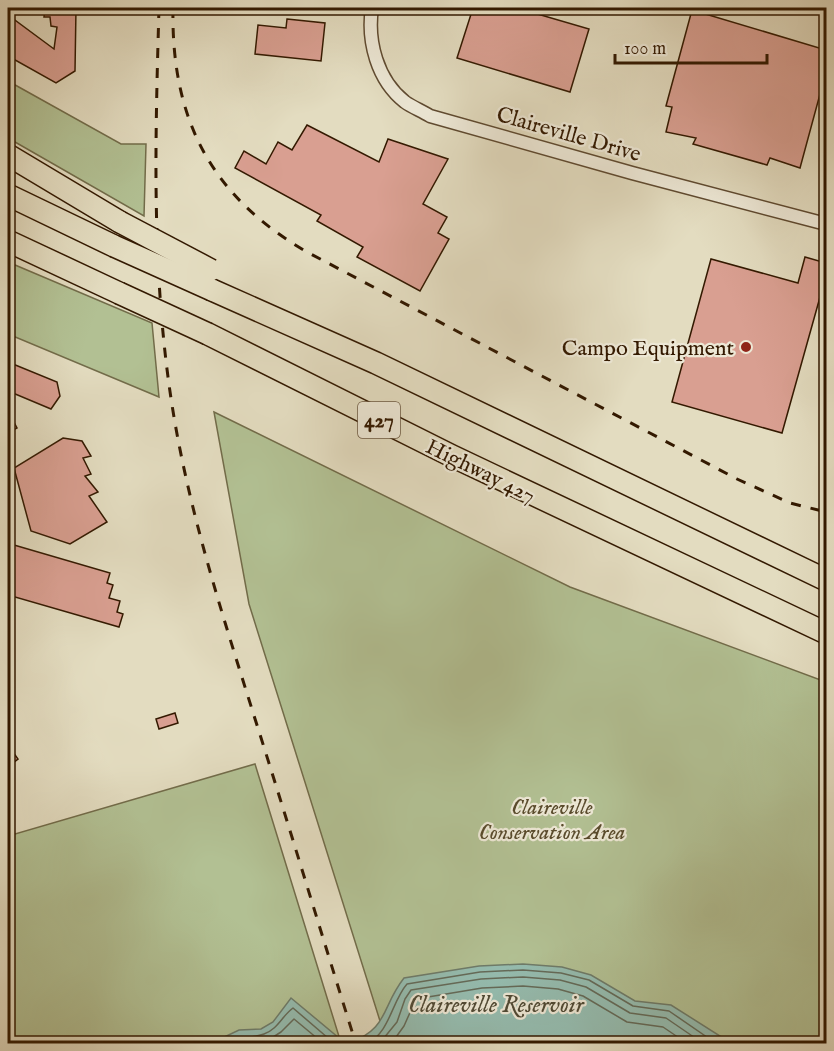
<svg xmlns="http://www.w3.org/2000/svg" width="834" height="1051" viewBox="0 0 834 1051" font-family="'IM FELL English',serif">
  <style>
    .green { fill: #b2c093; stroke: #726c4a; stroke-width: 1.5 }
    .water { fill: #95bcaf; stroke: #6e7b69; stroke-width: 1.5 }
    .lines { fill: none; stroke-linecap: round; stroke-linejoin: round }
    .shore { stroke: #646a58; stroke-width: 1.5 }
    .building { fill: #d99f91; stroke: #331900; stroke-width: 1.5 }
    .minor-casing { stroke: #5f4a30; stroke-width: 15 }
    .motorway-casing { stroke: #331900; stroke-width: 24 }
    .minor { stroke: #ede8d6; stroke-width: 12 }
    .motorway { stroke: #e3dcc0; stroke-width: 21 }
    .rail { stroke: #331900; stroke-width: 3; stroke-dasharray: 10 10; stroke-linecap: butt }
    .motorway-bridge-casing { stroke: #331900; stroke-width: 24; stroke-linecap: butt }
    .motorway-bridge { stroke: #e3dcc0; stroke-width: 21 }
    .poi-dot { fill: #8f2418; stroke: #ede8d6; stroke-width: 2 }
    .labels { text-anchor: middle; stroke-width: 4.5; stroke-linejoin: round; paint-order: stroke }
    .shield { fill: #ede8d6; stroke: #6b5740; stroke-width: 1.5 }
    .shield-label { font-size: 21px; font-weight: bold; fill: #331900 }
    .street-label { font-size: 22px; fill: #331900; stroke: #ede8d6 }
    .poi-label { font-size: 22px; fill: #331900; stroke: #ede8d6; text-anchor: end }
    .park-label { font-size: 22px; font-style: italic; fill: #594b2c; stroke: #ede8d6 }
    .water-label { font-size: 24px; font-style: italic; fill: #504a35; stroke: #ede8d6 }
  </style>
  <rect width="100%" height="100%" fill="#e3dcc0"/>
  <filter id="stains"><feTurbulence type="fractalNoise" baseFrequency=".00333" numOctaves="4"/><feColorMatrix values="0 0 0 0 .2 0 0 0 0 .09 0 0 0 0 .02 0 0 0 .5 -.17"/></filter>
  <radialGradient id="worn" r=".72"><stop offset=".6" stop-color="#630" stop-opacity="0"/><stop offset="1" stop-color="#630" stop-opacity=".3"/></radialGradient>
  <g class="green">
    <path d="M8 81 121 144H146L144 216 8 138Z"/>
    <path d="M8 262 152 323 159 397 8 334Z"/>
    <path d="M214 412 570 587 826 682V1043H384L380 1021 249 604Z"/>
    <path d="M255 764 341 1043 8 1044V836Z"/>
  </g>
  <g class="water">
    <path d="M523 964 562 967 591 975 635 1001 671 1005 731 1043H349C389 1029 381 1007 404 978L479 966Z"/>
    <path d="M291 998 345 1043H179L216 1041 239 1030 261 1029 273 1022Z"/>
    <path d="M113 1038 155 1043H104Z"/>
  </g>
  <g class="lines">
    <g class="shore">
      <path d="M225 1044C240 1036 250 1039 264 1034 278 1029 282 1016 293 1008L335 1044"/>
      <path d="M244 1044 267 1041 281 1032 294 1019 324 1044"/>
      <path d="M367 1044C390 1032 392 1001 407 984L480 972 523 970 561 973 589 980 633 1006 669 1011 717 1044"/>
      <path d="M379 1044 397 1022 405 999 411 990 481 979 523 977 560 980 586 987 630 1013 666 1018 704 1044"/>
      <path d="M391 1044 404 1026 416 999 482 988 523 986 558 989 583 996 627 1022 663 1027 688 1044"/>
    </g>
  </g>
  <g class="building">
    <path d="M45 8H76L75 71 56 83 8 56V15L54 49 57 27 51 26 50 17H44Z"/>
    <path d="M473 8H517L589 29 570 92 457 58Z"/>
    <path d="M692 10 826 50V72L800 168 770 158 767 165 693 144 696 138 666 132 672 107 666 106Z"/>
    <path d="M287 19 325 23 321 61 255 54 258 25 286 28Z"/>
    <path d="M307 125 379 162 388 139 448 159 423 204 447 217 438 233 449 239 420 291 357 257 363 247 317 221 321 215 235 168 244 151 266 164 278 142 292 150Z"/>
    <path d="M805 257 826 263V291L822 290 782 433 672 402 711 259 798 283Z"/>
    <path d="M8 362 57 382 60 396 51 409 8 391Z"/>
    <path d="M8 411 17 428 8 433Z"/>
    <path d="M63 438 82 441 91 456 83 458 91 474 85 476 98 492 89 496 107 522 70 544 31 531 14 468Z"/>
    <path d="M14 545 110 573 107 583 113 585 109 598 120 601 117 612 123 614 119 627 8 595V567Z"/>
    <path d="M175 713 178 723 159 729 156 719Z"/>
    <path d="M8 745 18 759 8 767Z"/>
  </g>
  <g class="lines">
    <g class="minor-casing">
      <path id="minor" d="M372 8C367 41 377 80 405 102 412 107 422 111 430 116L632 173 826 224"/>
    </g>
    <g class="motorway-casing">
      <g id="motorway">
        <path d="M8 155 120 222"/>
        <path d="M8 195 114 246"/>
        <path d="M8 241 119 293"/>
        <path d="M212 290 376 363 826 580"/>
        <path d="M208 334 452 456 826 633"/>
      </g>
    </g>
    <use href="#minor" class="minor"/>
    <use href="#motorway" class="motorway"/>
    <g class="rail">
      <path d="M159 8C155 147 151 285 175 423 193 525 225 623 256 722 290 829 322 936 356 1044"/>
      <path d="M173 8C171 118 210 196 307 252L737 479 790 503 826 512"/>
    </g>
    <g class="motorway-bridge-casing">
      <g id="motorway-bridge">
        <path d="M120 222 211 270"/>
        <path d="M114 246 212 290"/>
        <path d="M119 293 208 334"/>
      </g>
    </g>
    <use href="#motorway-bridge" class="motorway-bridge"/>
  </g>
  <circle class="poi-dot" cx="746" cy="347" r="6"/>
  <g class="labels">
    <rect class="shield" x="358" y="402" width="42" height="36" rx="4.5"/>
    <g class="shield-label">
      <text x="379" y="427">427</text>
    </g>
    <g class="street-label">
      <text transform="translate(569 133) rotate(16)" y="8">Claireville Drive</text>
      <text transform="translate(481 470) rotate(26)" y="8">Highway 427</text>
    </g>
    <g class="poi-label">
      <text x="734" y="355">Campo Equipment</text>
    </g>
    <g class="park-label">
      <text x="552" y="814">Claireville<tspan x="552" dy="25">Conservation Area</tspan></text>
    </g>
    <g class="water-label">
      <text x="496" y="1012">Claireville Reservoir</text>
    </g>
  </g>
  <rect width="834" height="1051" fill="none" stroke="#e3dcc0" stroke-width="30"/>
  <rect x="9" y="9" width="816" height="1033" fill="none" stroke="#331900" stroke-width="3"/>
  <rect x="15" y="15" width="804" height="1021" fill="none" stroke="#331900" stroke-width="1.5"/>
  <path d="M615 54v9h152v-9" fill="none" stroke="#331900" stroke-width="3"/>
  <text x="624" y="54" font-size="18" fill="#331900" stroke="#ede8d6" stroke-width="4.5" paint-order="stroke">100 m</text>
  <rect width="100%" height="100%" filter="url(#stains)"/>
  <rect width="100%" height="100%" fill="url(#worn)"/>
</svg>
